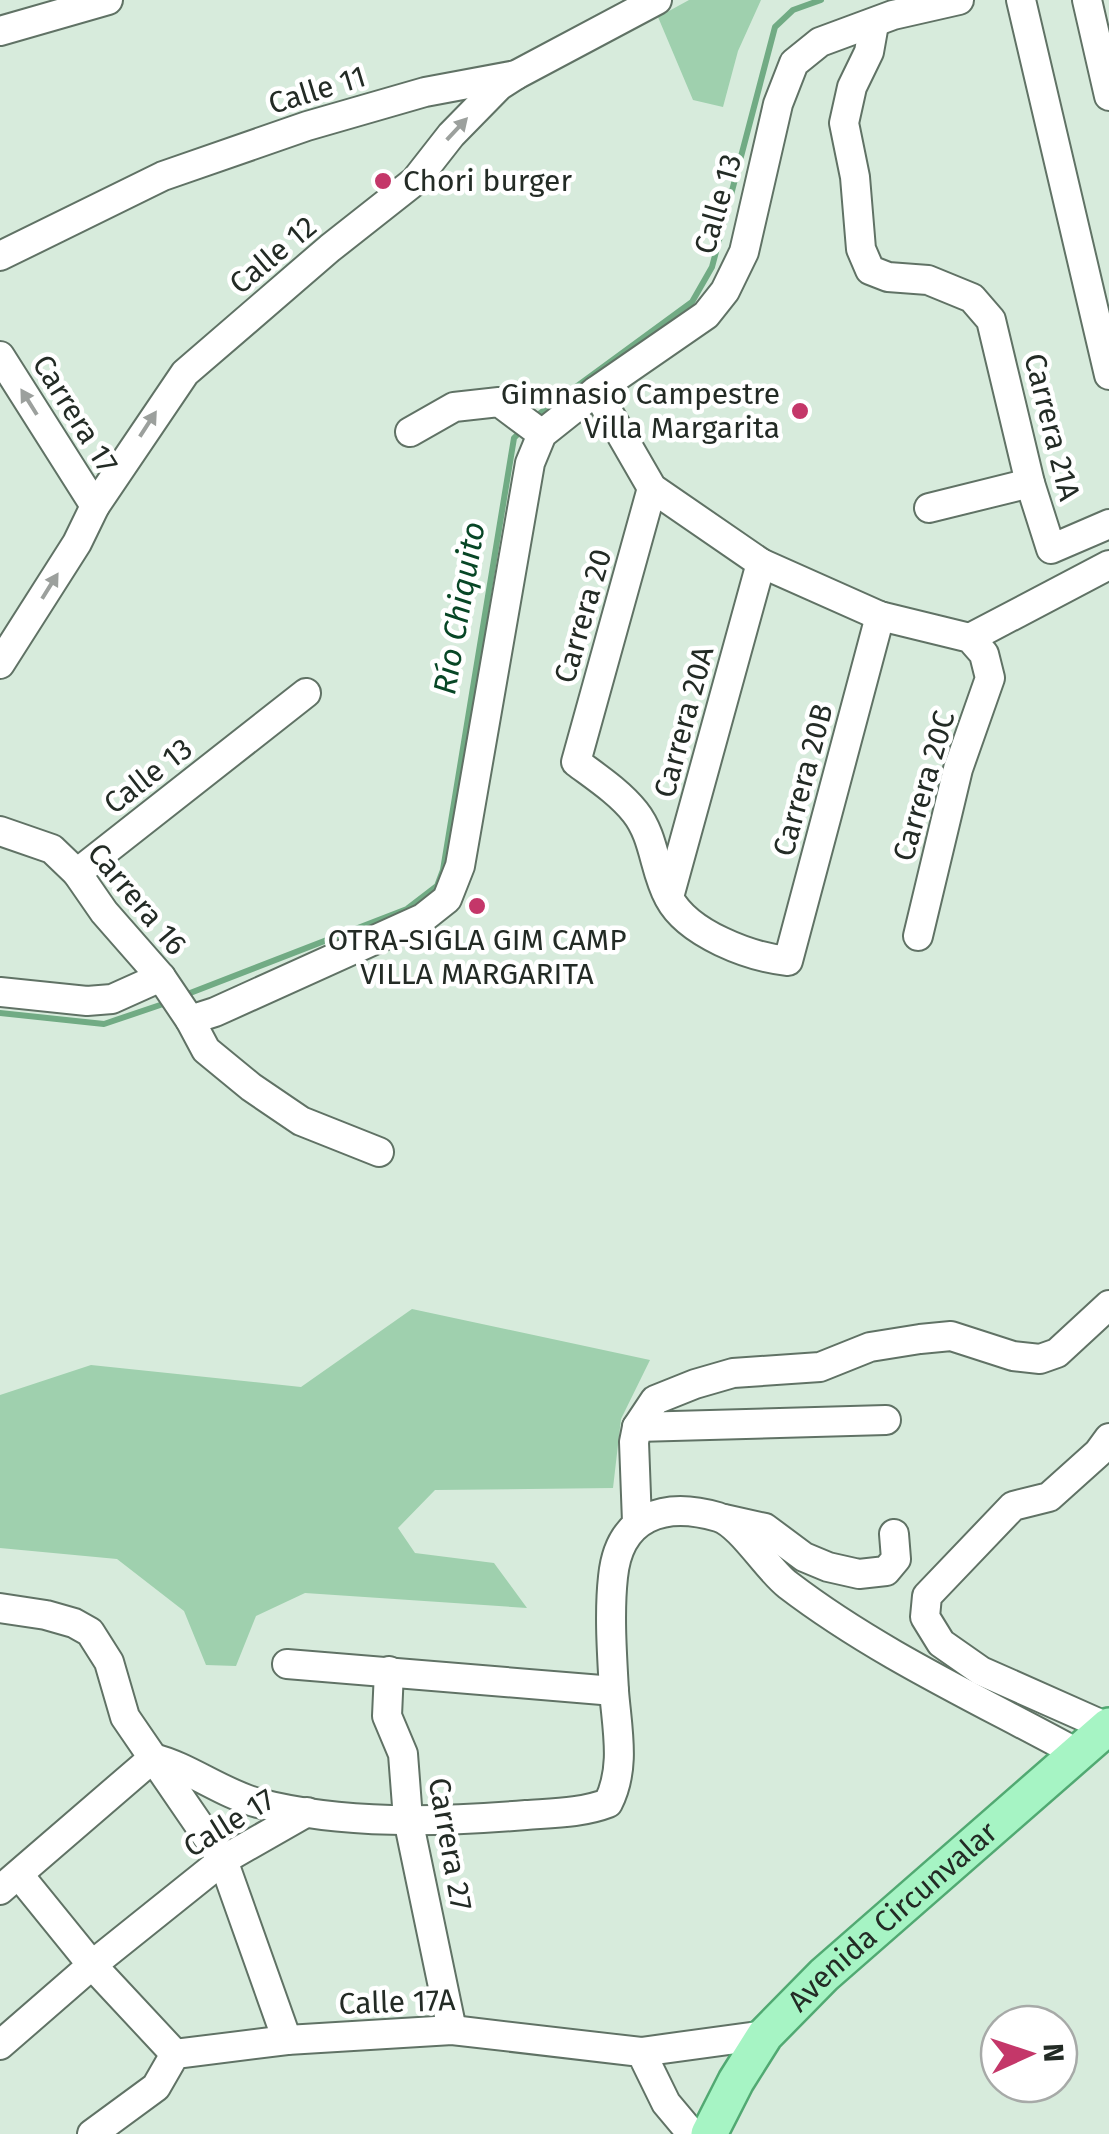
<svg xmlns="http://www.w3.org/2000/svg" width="1109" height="2134" viewBox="0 0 1109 2134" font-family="'Fira Sans',sans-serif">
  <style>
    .green { fill: #9fd0ae }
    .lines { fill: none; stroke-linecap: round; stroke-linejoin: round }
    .stream { stroke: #71ab84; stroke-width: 6 }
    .minor-casing { stroke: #607265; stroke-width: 32 }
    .major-casing { stroke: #51a972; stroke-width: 40 }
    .minor { stroke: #fff; stroke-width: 28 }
    .major { stroke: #a6f4c4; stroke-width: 35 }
    .oneway { fill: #9ca09d }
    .poi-dot { fill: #c43769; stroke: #fff; stroke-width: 4 }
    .labels { text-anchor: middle; stroke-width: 9; stroke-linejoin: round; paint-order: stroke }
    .street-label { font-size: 30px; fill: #232b25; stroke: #fff }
    .poi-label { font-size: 30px; fill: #232b25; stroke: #fff; text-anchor: start }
    .water-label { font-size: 32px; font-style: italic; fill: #074625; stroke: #fff }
  </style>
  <rect width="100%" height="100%" fill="#d7ebdc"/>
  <g class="green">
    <path d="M689 0H761L738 51 723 107 693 100 658 17Z"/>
    <path d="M412 1309 650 1360 621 1419 613 1488 435 1490 398 1528 415 1553 494 1563 527 1608 305 1593 256 1616 236 1666 206 1665 184 1611 117 1559 0 1548V1395L91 1365 301 1387Z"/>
  </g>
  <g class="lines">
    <g class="stream">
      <path d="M535 417 692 302 712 267 775 27 793 10 821 0"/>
      <path d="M185 995 407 909 437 886 443 870 514 438 523 429"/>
      <path d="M0 1013 104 1024 169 1002"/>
    </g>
    <g class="minor-casing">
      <g id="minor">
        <path d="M1021 0 1109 375"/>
        <path d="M1087 0 1109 96"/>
        <path d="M874 24 869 52 852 87 844 123 855 177 861 249 870 270 888 277 928 280 972 298 991 320 1030 483 1051 549 1109 524"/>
        <path d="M0 31 108 0"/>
        <path d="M0 256 163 176 307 126 425 92 516 75 657 0"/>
        <path d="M0 356 95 506"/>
        <path d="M596 391 652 488 761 563 880 616 970 638 984 654 990 678 958 769 918 936"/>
        <path d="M410 432 454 407 499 402 542 434"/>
        <path d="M652 488 576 762C596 777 619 792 635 812 655 837 654 871 669 898 688 934 750 957 788 961L880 616"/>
        <path d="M929 508 1030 483"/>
        <path d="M970 638 1109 565"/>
        <path d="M0 664 77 543 95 506 185 373 330 248 415 181 451 135 499 86 516 75"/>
        <path d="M0 831 52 849 77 873 104 912 161 977 190 1020 215 1012 423 918 447 899 460 866 530 463 542 434 596 391 706 315 725 291 744 252 778 104 794 63 820 42 893 15 959 0"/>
        <path d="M77 873 306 693"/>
        <path d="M669 897 761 563"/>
        <path d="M0 992 87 1001 112 999 161 977"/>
        <path d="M190 1020 206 1050 251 1087 301 1121 379 1152"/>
        <path d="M637 1427 886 1420"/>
        <path d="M724 1519 765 1528 804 1557 828 1567 859 1574 886 1571 896 1559 894 1534"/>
        <path d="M637 1522 634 1442 637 1427 655 1400 695 1384 733 1373 820 1367 870 1347 920 1339 951 1336 1013 1356 1040 1359 1057 1353 1109 1305"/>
        <path d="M0 1608 46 1615 74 1623 90 1632 109 1662 125 1717 223 1860 287 2040"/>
        <path d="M287 1664 614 1691"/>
        <path d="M389 1671 387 1716 403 1754 408 1819 452 2030"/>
        <path d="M1107 1727 981 1671 941 1643 925 1617 927 1596 1013 1506 1049 1497 1098 1453 1109 1438"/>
        <path d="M153 1758C189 1767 221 1793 258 1803 343 1825 439 1822 526 1815 554 1813 582 1813 608 1803 626 1768 617 1729 614 1691 612 1655 609 1613 613 1577 619 1516 664 1501 718 1517 741 1524 767 1569 788 1585 877 1653 980 1700 1077 1753"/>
        <path d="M19 1875 92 1965 175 2054"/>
        <path d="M0 1890 153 1758"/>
        <path d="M0 2045 92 1965 223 1860 307 1812"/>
        <path d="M641 2052 765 2035"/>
        <path d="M92 2134 156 2087 175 2054 287 2040 452 2030 641 2052 666 2103 692 2134"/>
      </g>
    </g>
    <g class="major-casing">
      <g id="major">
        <path id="s1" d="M709 2134 736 2081 765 2035 824 1975 1109 1726"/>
      </g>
    </g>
    <use href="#minor" class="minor"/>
    <use href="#major" class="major"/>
  </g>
  <defs><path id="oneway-solid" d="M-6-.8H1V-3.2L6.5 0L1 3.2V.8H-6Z" transform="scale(2.5)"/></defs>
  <g class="oneway">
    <use href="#oneway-solid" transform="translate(457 129) rotate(-47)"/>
    <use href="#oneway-solid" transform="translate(29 402) rotate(-122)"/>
    <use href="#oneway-solid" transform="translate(148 424) rotate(-57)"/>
    <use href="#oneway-solid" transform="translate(50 586) rotate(-58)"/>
  </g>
  <g class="poi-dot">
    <circle cx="383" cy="181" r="10"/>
    <circle cx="800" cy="411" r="10"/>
    <circle cx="477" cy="906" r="10"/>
  </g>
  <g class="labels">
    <g class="street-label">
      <text transform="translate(317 90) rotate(-17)" y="10">Calle 11</text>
      <text transform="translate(718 204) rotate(-74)" y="10">Calle 13</text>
      <text transform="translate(273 255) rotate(-40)" y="10">Calle 12</text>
      <text transform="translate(75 414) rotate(58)" y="10">Carrera 17</text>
      <text transform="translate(1052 427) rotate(76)" y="10">Carrera 21A</text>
      <text transform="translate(583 616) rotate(-74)" y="10">Carrera 20</text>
      <text transform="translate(684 722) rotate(-75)" y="10">Carrera 20A</text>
      <text transform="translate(148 776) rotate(-38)" y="10">Calle 13</text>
      <text transform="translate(803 780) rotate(-75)" y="10">Carrera 20B</text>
      <text transform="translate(924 786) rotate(-74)" y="10">Carrera 20C</text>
      <text transform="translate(137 899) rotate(50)" y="10">Carrera 16</text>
      <text transform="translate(229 1823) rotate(-32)" y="10">Calle 17</text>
      <text transform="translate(450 1844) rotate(80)" y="10">Carrera 27</text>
      <text dy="10" stroke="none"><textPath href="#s1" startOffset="288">Avenida Circunvalar</textPath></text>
      <text transform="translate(397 2002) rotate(-2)" y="10">Calle 17A</text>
    </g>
    <g class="poi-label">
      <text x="403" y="191">Chori burger</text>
      <text x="780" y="404" text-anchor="end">Gimnasio Campestre<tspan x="780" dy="34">Villa Margarita</tspan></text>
      <text x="477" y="950" text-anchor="middle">OTRA-SIGLA GIM CAMP<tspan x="477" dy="34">VILLA MARGARITA</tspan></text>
    </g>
    <g class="water-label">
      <text transform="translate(459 608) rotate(-80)" y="11">Río Chiquito</text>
    </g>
  </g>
  <g transform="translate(1029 2054) rotate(87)"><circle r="48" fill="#ffffff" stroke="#a7aaa8" stroke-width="2.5"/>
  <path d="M0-8L18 38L0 25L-18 38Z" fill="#c43769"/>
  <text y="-15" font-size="28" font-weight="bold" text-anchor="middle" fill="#232b25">N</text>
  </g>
</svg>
